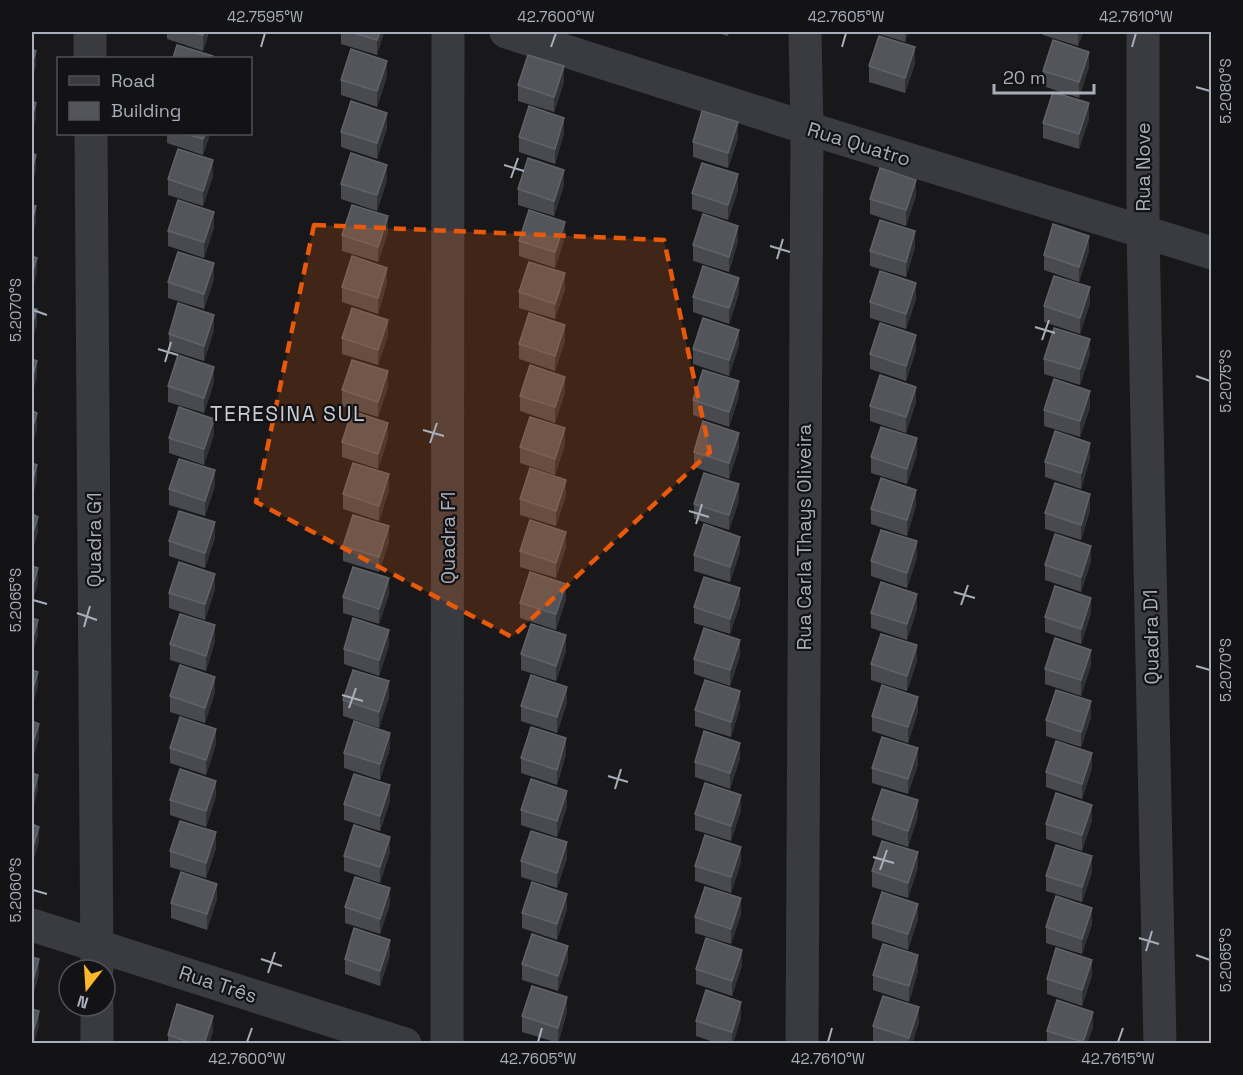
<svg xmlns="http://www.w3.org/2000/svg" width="1243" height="1075" viewBox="0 0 1243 1075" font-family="'Space Grotesk',sans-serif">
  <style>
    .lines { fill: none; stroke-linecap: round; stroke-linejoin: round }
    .minor { stroke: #3a3b41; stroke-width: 33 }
    .wall { fill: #494a4f }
    .shaded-wall { fill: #313235 }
    .building { fill: #54555b; stroke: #61636a; stroke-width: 1.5 }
    .marked { fill: #e8590c; fill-opacity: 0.2; stroke: #e8590c; stroke-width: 4.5; stroke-dasharray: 12 8; stroke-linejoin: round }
    .ticks { fill: none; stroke: #a9aebb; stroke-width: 2 }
    .labels { text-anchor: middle; stroke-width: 4.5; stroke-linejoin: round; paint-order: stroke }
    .street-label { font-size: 20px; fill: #a9aebb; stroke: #131315 }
    .neighbourhood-label { font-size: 21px; letter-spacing: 1.5px; fill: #cacdd6; stroke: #131315 }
    .neatline { fill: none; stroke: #a9aebb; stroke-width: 2 }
    .ticks-label { font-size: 15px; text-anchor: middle; fill: #a9aebb }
  </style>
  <rect width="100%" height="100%" fill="#18181a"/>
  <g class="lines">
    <g class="minor">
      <path d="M90 32V58"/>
      <path d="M506 32 807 128 1212 253"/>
      <path d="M1143 32V231L1160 1044"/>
      <path d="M91 134 97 970"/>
      <path d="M32 925 405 1044"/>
      <path d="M97 1044V1006"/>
      <path d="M447 1044 448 32"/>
      <path d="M802 1044 807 128 805 32"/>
    </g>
  </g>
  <g class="wall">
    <path d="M167 32H209L203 51 167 39Z"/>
    <path d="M341 32H384L377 55 341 44Z"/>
    <path d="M713 32H729L728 36Z"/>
    <path d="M873 32H908L905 42Z"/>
    <path d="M1043 32H1083L1078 46 1043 35Z"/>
    <path d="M915 63 905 93 869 82V66Z"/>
    <path d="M1089 67 1079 98 1043 86V71Z"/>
    <path d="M387 76 377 107 341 95V80Z"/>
    <path d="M564 82 554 112 518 101V85Z"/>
    <path d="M1089 119 1079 149 1043 138V123Z"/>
    <path d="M387 128 377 159 341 147V132Z"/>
    <path d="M564 133 555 164 519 152V137Z"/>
    <path d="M167 134H210L203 155 167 143Z"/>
    <path d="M738 138 728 168 693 157V142Z"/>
    <path d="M213 176 203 206 168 195V179Z"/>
    <path d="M387 180 377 211 341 199V184Z"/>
    <path d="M564 185 554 216 518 205V189Z"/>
    <path d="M738 190 728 220 692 209V193Z"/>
    <path d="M916 195 906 226 870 214V199Z"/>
    <path d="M214 227 204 258 168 246V231Z"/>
    <path d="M388 232 378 262 342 251V235Z"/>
    <path d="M565 237 555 268 519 256V241Z"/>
    <path d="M738 241 729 272 693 261V245Z"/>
    <path d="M915 247 906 277 870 266V251Z"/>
    <path d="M1089 251 1079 282 1044 270V255Z"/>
    <path d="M214 279 204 309 168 298V282Z"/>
    <path d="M387 283 378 314 342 302V287Z"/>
    <path d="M565 289 555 319 519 308V292Z"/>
    <path d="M739 293 729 324 693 312V297Z"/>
    <path d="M916 299 906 329 870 318V302Z"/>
    <path d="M1090 303 1080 334 1044 322V306Z"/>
    <path d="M214 330 204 361 169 350V334Z"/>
    <path d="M388 335 378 365 342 354V338Z"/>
    <path d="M565 340 555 371 519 359V344Z"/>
    <path d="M739 345 729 376 693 364V349Z"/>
    <path d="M916 350 906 381 870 369V354Z"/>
    <path d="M1090 354 1080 385 1044 374V359Z"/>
    <path d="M214 382 204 413 168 402V386Z"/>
    <path d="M388 387 378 417 342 406V390Z"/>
    <path d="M565 392 555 423 520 411V396Z"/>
    <path d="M739 396 729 427 693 415V400Z"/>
    <path d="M916 402 906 433 870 421V406Z"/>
    <path d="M1090 407 1080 437 1044 426V410Z"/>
    <path d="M214 434 204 465 169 453V438Z"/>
    <path d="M388 438 378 469 342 457V442Z"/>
    <path d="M565 444 555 475 520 463V447Z"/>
    <path d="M739 448 729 479 694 467V452Z"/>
    <path d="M917 454 907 484 871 473V457Z"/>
    <path d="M1090 458 1081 489 1045 477V462Z"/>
    <path d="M215 486 205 516 169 505V489Z"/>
    <path d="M389 490 379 521 343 509V494Z"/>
    <path d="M566 495 556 526 520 515V499Z"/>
    <path d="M739 500 729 530 694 519V504Z"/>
    <path d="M916 505 907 536 871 524V509Z"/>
    <path d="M1090 510 1081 540 1045 529V513Z"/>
    <path d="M215 537 205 568 169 556V541Z"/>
    <path d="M389 542 379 572 343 561V546Z"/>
    <path d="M566 547 556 578 520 567V551Z"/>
    <path d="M740 552 730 582 694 571V555Z"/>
    <path d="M917 557 907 588 871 576V561Z"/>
    <path d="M1091 561 1081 592 1045 580V565Z"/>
    <path d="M215 589 205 620 169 608V593Z"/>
    <path d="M389 594 379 624 343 613V597Z"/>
    <path d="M566 599 556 630 520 618V603Z"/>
    <path d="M740 604 730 634 694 623V607Z"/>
    <path d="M917 609 907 640 871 628V613Z"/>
    <path d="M1091 613 1081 644 1045 632V617Z"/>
    <path d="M215 641 206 671 170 660V644Z"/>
    <path d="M389 645 379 676 344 664V649Z"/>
    <path d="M566 651 556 681 521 670V654Z"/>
    <path d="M740 655 730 686 694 674V659Z"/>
    <path d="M917 661 907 691 871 680V664Z"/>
    <path d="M1091 665 1081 696 1045 684V669Z"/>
    <path d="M215 692 205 723 170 712V696Z"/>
    <path d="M389 697 379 728 343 716V700Z"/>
    <path d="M567 702 557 733 521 721V706Z"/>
    <path d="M740 707 731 737 695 726V710Z"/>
    <path d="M918 712 908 743 872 731V716Z"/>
    <path d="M1091 717 1081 747 1046 736V720Z"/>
    <path d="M216 744 206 775 170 763V748Z"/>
    <path d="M390 748 380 780 344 768V753Z"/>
    <path d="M566 754 557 785 521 773V758Z"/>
    <path d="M740 758 730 789 695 777V762Z"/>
    <path d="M918 764 908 794 872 783V768Z"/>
    <path d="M1092 768 1082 799 1046 787V772Z"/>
    <path d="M216 796 206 827 170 815V800Z"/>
    <path d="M390 801 380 831 344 820V804Z"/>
    <path d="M567 806 557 837 521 825V810Z"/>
    <path d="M741 810 731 841 695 830V814Z"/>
    <path d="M918 816 908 847 872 835V819Z"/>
    <path d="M1092 820 1082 851 1046 839V824Z"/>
    <path d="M216 848 206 878 170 867V851Z"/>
    <path d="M390 852 380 883 344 871V856Z"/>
    <path d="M567 858 557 888 521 877V861Z"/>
    <path d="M741 862 731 893 695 881V866Z"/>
    <path d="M918 867 908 898 872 887V871Z"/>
    <path d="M1092 872 1082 902 1046 891V876Z"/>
    <path d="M217 899 207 930 171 918V903Z"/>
    <path d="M390 904 380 934 345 923V907Z"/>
    <path d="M567 909 557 940 522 928V913Z"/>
    <path d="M741 914 731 944 695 933V917Z"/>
    <path d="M918 919 908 950 872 938V923Z"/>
    <path d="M1092 924 1082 954 1046 943V927Z"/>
    <path d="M390 955 380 986 345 974V959Z"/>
    <path d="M568 961 558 991 522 980V964Z"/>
    <path d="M742 965 732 996 696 984V969Z"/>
    <path d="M918 971 909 1002 873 990V975Z"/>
    <path d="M1092 975 1082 1006 1047 994V979Z"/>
    <path d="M567 1012 558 1043 522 1032V1016Z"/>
    <path d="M741 1017 733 1044H719L696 1036V1021Z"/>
    <path d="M919 1022 912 1044H879L873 1041V1026Z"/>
    <path d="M1093 1027 1087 1044H1047V1031Z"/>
    <path d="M213 1031 209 1044H168V1035Z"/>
  </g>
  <g class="shaded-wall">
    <path d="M204 32H209L203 51V35Z"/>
    <path d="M380 32H384L377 55V40Z"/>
    <path d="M905 32H908L905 42Z"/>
    <path d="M1078 32H1083L1078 46Z"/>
    <path d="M915 47V63L905 93V78Z"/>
    <path d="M36 51V66L32 79V64Z"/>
    <path d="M1089 52V67L1079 98V82Z"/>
    <path d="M387 61V76L377 107V91Z"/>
    <path d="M564 66V82L554 112V97Z"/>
    <path d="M36 103V118L32 132V117Z"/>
    <path d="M1089 103V119L1079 149V134Z"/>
    <path d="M387 113V128L377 159V143Z"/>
    <path d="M564 118V133L555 164V149Z"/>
    <path d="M738 122V138L728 168V153Z"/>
    <path d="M205 134H210L203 155V139Z"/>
    <path d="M36 155V170L32 185V170Z"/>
    <path d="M213 160V176L203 206V191Z"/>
    <path d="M387 165V180L377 211V195Z"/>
    <path d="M564 170V185L554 216V201Z"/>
    <path d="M738 174V190L728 220V205Z"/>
    <path d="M916 180V195L906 226V210Z"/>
    <path d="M36 206V222L32 237V221Z"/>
    <path d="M214 212V227L204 258V242Z"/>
    <path d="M388 216V232L378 262V247Z"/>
    <path d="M565 222V237L555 268V252Z"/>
    <path d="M738 226V241L729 272V257Z"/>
    <path d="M915 231V247L906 277V262Z"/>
    <path d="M1089 236V251L1079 282V267Z"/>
    <path d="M37 258V273L32 290V274Z"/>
    <path d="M214 263V279L204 309V294Z"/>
    <path d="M387 268V283L378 314V298Z"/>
    <path d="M565 273V289L555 319V304Z"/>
    <path d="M739 278V293L729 324V308Z"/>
    <path d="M916 283V299L906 329V314Z"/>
    <path d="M1090 287V303L1080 334V318Z"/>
    <path d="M37 309V325L32 341V326Z"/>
    <path d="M214 315V330L204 361V346Z"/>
    <path d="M388 320V335L378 365V350Z"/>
    <path d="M565 325V340L555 371V356Z"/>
    <path d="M739 330V345L729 376V360Z"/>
    <path d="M916 335V350L906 381V366Z"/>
    <path d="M1090 339V354L1080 385V369Z"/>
    <path d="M37 361V377L32 394V379Z"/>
    <path d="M214 367V382L204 413V398Z"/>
    <path d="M388 371V387L378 417V402Z"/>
    <path d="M565 377V392L555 423V407Z"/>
    <path d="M739 381V396L729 427V412Z"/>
    <path d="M916 387V402L906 433V417Z"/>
    <path d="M1090 391V407L1080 437V421Z"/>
    <path d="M37 413V429L32 446V430Z"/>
    <path d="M214 419V434L204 465V449Z"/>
    <path d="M388 423V438L378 469V454Z"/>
    <path d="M565 428V444L555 475V459Z"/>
    <path d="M739 433V448L729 479V463Z"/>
    <path d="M917 438V454L907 484V469Z"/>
    <path d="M1090 443V458L1081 489V473Z"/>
    <path d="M37 465V480L32 499V483Z"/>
    <path d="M215 470V486L205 516V501Z"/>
    <path d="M389 474V490L379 521V506Z"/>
    <path d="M566 480V495L556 526V511Z"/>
    <path d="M739 484V500L729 530V515Z"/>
    <path d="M916 490V505L907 536V520Z"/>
    <path d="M1090 494V510L1081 540V525Z"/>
    <path d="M38 517V532L32 552V536Z"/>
    <path d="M215 522V537L205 568V553Z"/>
    <path d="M389 526V542L379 572V557Z"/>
    <path d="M566 532V547L556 578V563Z"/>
    <path d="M740 537V552L730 582V567Z"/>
    <path d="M917 541V557L907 588V573Z"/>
    <path d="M1091 546V561L1081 592V577Z"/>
    <path d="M38 568V584L32 603V588Z"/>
    <path d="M215 574V589L205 620V604Z"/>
    <path d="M389 578V594L379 624V609Z"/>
    <path d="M566 584V599L556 630V614Z"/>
    <path d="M740 588V604L730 634V619Z"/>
    <path d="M917 594V609L907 640V624Z"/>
    <path d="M1091 598V613L1081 644V629Z"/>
    <path d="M38 620V635L32 656V641Z"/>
    <path d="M215 625V641L206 671V656Z"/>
    <path d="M389 630V645L379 676V660Z"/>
    <path d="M566 635V651L556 681V666Z"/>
    <path d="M740 640V655L730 686V670Z"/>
    <path d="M917 645V661L907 691V676Z"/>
    <path d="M1091 650V665L1081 696V680Z"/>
    <path d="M38 672V687L32 707V692Z"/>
    <path d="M215 677V692L205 723V708Z"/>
    <path d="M389 681V697L379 728V712Z"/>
    <path d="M567 687V702L557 733V717Z"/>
    <path d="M740 691V707L731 737V722Z"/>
    <path d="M918 697V712L908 743V727Z"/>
    <path d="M1091 701V717L1081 747V732Z"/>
    <path d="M39 724V739L32 761V745Z"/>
    <path d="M216 729V744L206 775V760Z"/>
    <path d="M390 733V748L380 780V764Z"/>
    <path d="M566 738V754L557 785V770Z"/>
    <path d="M740 743V758L730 789V773Z"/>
    <path d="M918 748V764L908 794V779Z"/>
    <path d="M1092 753V768L1082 799V784Z"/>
    <path d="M38 775V790L32 813V798Z"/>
    <path d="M216 781V796L206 827V811Z"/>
    <path d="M390 785V801L380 831V816Z"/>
    <path d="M567 791V806L557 837V821Z"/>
    <path d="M741 795V810L731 841V826Z"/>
    <path d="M918 800V816L908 847V831Z"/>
    <path d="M1092 805V820L1082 851V835Z"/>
    <path d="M39 827V842L32 865V850Z"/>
    <path d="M216 832V848L206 878V863Z"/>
    <path d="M390 837V852L380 883V867Z"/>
    <path d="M567 842V858L557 888V873Z"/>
    <path d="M741 847V862L731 893V877Z"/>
    <path d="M918 852V867L908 898V883Z"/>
    <path d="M1092 856V872L1082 902V887Z"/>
    <path d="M217 884V899L207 930V914Z"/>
    <path d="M390 888V904L380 934V919Z"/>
    <path d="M567 894V909L557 940V924Z"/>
    <path d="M741 898V914L731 944V929Z"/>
    <path d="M918 904V919L908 950V934Z"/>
    <path d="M1092 908V924L1082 954V939Z"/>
    <path d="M390 940V955L380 986V971Z"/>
    <path d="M568 946V961L558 991V976Z"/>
    <path d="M742 950V965L732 996V981Z"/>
    <path d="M918 955V971L909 1002V986Z"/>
    <path d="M39 959V975L32 999V984Z"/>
    <path d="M1092 960V975L1082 1006V990Z"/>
    <path d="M567 997V1012L558 1043V1028Z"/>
    <path d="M741 1002V1017L733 1044H732V1032Z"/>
    <path d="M919 1007V1022L912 1044H909V1038Z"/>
    <path d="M39 1011V1026L34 1044H32V1036Z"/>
    <path d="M1093 1012V1027L1087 1044H1083Z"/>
    <path d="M213 1016V1031L209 1044H204Z"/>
  </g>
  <g class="building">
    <path d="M191 32H204L203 35Z"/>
    <path d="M351 32H380L377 40Z"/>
    <path d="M879 36 915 47 905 78 869 66Z"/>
    <path d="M1053 40 1089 52 1079 82 1043 71Z"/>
    <path d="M177 45 213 56 212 58H173Z"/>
    <path d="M32 49 36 51 32 64Z"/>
    <path d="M351 49 387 61 377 91 341 80Z"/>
    <path d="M528 55 564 66 554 97 518 85Z"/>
    <path d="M1053 92 1089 103 1079 134 1043 123Z"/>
    <path d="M32 101 36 103 32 117Z"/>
    <path d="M351 101 387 113 377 143 341 132Z"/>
    <path d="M529 106 564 118 555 149 519 137Z"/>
    <path d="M702 111 738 122 728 153 693 142Z"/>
    <path d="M186 134H205L203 139Z"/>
    <path d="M178 149 213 160 203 191 168 179Z"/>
    <path d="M32 153 36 155 32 170Z"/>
    <path d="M351 153 387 165 377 195 341 184Z"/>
    <path d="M528 158 564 170 554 201 518 189Z"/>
    <path d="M702 163 738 174 728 205 692 193Z"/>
    <path d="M880 168 916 180 906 210 870 199Z"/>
    <path d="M178 200 214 212 204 242 168 231Z"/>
    <path d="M32 205 36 206 32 221Z"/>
    <path d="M352 205 388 216 378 247 342 235Z"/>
    <path d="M529 210 565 222 555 252 519 241Z"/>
    <path d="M703 214 738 226 729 257 693 245Z"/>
    <path d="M880 220 915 231 906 262 870 251Z"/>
    <path d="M1053 224 1089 236 1079 267 1044 255Z"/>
    <path d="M178 252 214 263 204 294 168 282Z"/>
    <path d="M32 256 37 258 32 274Z"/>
    <path d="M352 256 387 268 378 298 342 287Z"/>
    <path d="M529 262 565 273 555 304 519 292Z"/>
    <path d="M703 266 739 278 729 308 693 297Z"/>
    <path d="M880 271 916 283 906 314 870 302Z"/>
    <path d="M1054 276 1090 287 1080 318 1044 306Z"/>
    <path d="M178 303 214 315 204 346 169 334Z"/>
    <path d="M32 308 37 309 32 326Z"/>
    <path d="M352 308 388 320 378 350 342 338Z"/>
    <path d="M529 313 565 325 555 356 519 344Z"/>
    <path d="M703 318 739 330 729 360 693 349Z"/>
    <path d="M880 323 916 335 906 366 870 354Z"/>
    <path d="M1054 328 1090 339 1080 369 1044 359Z"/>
    <path d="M178 355 214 367 204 398 168 386Z"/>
    <path d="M32 359 37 361 32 379Z"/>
    <path d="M352 360 388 371 378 402 342 390Z"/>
    <path d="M530 365 565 377 555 407 520 396Z"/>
    <path d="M703 370 739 381 729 412 693 400Z"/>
    <path d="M880 375 916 387 906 417 870 406Z"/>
    <path d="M1054 379 1090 391 1080 421 1044 410Z"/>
    <path d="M179 407 214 419 204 449 169 438Z"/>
    <path d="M32 411 37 413 32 430Z"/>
    <path d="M352 411 388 423 378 454 342 442Z"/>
    <path d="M530 417 565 428 555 459 520 447Z"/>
    <path d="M703 421 739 433 729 463 694 452Z"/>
    <path d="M881 427 917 438 907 469 871 457Z"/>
    <path d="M1055 431 1090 443 1081 473 1045 462Z"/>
    <path d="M179 459 215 470 205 501 169 489Z"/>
    <path d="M32 463 37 465 32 483Z"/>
    <path d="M353 463 389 474 379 506 343 494Z"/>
    <path d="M530 468 566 480 556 511 520 499Z"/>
    <path d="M704 473 739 484 729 515 694 504Z"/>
    <path d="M881 478 916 490 907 520 871 509Z"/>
    <path d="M1055 483 1090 494 1081 525 1045 513Z"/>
    <path d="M179 511 215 522 205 553 169 541Z"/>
    <path d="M32 514 38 517 32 536Z"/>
    <path d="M353 515 389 526 379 557 343 546Z"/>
    <path d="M530 520 566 532 556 563 520 551Z"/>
    <path d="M704 524 740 537 730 567 694 555Z"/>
    <path d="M881 530 917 541 907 573 871 561Z"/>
    <path d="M1055 534 1091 546 1081 577 1045 565Z"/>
    <path d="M179 562 215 574 205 604 169 593Z"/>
    <path d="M32 566 38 568 32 588Z"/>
    <path d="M353 567 389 578 379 609 343 597Z"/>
    <path d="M530 572 566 584 556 614 520 603Z"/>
    <path d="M704 577 740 588 730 619 694 607Z"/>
    <path d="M881 582 917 594 907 624 871 613Z"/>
    <path d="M1055 586 1091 598 1081 629 1045 617Z"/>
    <path d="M180 614 215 625 206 656 170 644Z"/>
    <path d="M32 618 38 620 32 641Z"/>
    <path d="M353 618 389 630 379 660 344 649Z"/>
    <path d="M531 624 566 635 556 666 521 654Z"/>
    <path d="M704 628 740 640 730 670 694 659Z"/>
    <path d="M881 634 917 645 907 676 871 664Z"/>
    <path d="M1055 638 1091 650 1081 680 1045 669Z"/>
    <path d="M180 665 215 677 205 708 170 696Z"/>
    <path d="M32 670 38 672 32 692Z"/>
    <path d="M353 670 389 681 379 712 343 700Z"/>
    <path d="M531 675 567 687 557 717 521 706Z"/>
    <path d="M705 680 740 691 731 722 695 710Z"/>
    <path d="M882 685 918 697 908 727 872 716Z"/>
    <path d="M1056 690 1091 701 1081 732 1046 720Z"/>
    <path d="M180 717 216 729 206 760 170 748Z"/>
    <path d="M32 721 39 724 32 745Z"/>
    <path d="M354 721 390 733 380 764 344 753Z"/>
    <path d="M531 727 566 738 557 770 521 758Z"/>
    <path d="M704 731 740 743 730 773 695 762Z"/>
    <path d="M882 737 918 748 908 779 872 768Z"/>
    <path d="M1056 741 1092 753 1082 784 1046 772Z"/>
    <path d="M180 769 216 781 206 811 170 800Z"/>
    <path d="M32 773 38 775 32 798Z"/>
    <path d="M354 774 390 785 380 816 344 804Z"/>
    <path d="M531 779 567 791 557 821 521 810Z"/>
    <path d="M705 783 741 795 731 826 695 814Z"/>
    <path d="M882 789 918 800 908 831 872 819Z"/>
    <path d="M1056 793 1092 805 1082 835 1046 824Z"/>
    <path d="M180 821 216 832 206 863 170 851Z"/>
    <path d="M32 824 39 827 32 850Z"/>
    <path d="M354 825 390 837 380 867 344 856Z"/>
    <path d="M531 831 567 842 557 873 521 861Z"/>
    <path d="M705 835 741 847 731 877 695 866Z"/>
    <path d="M882 841 918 852 908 883 872 871Z"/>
    <path d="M1056 845 1092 856 1082 887 1046 876Z"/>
    <path d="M181 872 217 884 207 914 171 903Z"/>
    <path d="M355 877 390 888 380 919 345 907Z"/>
    <path d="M532 882 567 894 557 924 522 913Z"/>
    <path d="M705 887 741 898 731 929 695 917Z"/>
    <path d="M882 892 918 904 908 934 872 923Z"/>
    <path d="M1056 896 1092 908 1082 939 1046 927Z"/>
    <path d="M354 928 390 940 380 971 345 959Z"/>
    <path d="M532 934 568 946 558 976 522 964Z"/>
    <path d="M706 938 742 950 732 981 696 969Z"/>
    <path d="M883 944 918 955 909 986 873 975Z"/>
    <path d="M1056 948 1092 960 1082 990 1047 979Z"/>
    <path d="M32 957 39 959 32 984Z"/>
    <path d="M532 986 567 997 558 1028 522 1016Z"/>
    <path d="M706 990 741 1002 732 1032 696 1021Z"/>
    <path d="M883 996 919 1007 909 1038 873 1026Z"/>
    <path d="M1057 1000 1093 1012 1083 1042 1047 1031Z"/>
    <path d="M177 1004 213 1016 204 1044H195L168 1035Z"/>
    <path d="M32 1009 39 1011 32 1036Z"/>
  </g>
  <path class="marked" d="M314 225 664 240 710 452 512 637 256 502Z"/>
  <path class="ticks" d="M261 47 265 33M551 47 556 33M842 47 846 33M1132 47 1136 33M1196 87 1210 91M504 165 524 171M511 178 518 158M770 246 790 252M777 259 783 239M33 310 47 315M1035 327 1055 333M1042 340 1049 320M158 349 178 355M165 362 171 342M1196 376 1210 381M423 430 444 436M430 443 437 423M689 511 709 517M696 524 702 504M954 592 975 598M33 600 47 604M961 605 968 585M77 613 97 620M84 627 90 606M1196 666 1210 670M342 695 363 701M349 708 356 688M608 776 628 782M615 789 621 769M873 857 894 863M880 870 887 850M33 890 47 894M1139 938 1159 944M1146 951 1152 931M1196 955 1210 960M261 959 282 966M268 973 275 952M247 1042 252 1028M538 1042 542 1028M828 1042 832 1028M1118 1042 1123 1028"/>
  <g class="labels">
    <g class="street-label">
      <text transform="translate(859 144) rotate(17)" y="7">Rua Quatro</text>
      <text transform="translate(1143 167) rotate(-90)" y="7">Rua Nove</text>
      <text transform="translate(804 537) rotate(-90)" y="7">Rua Carla Thays Oliveira</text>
      <text transform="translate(448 538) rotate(-90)" y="7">Quadra F1</text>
      <text transform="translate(94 540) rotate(-90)" y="7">Quadra G1</text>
      <text transform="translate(1151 637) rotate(-91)" y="7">Quadra D1</text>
      <text transform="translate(218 984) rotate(18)" y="7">Rua Três</text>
    </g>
    <g class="neighbourhood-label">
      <text x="288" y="421">TERESINA SUL</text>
    </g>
  </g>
  <rect width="1243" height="1075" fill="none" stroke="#131315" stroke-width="66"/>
  <rect x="57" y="57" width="195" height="78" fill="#131315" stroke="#4f5157" stroke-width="1.5"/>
  <rect x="69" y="76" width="30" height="9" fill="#3a3b41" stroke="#4f5157" stroke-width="1.5"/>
  <text x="111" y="87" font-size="18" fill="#a9aebb">Road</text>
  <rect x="69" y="102" width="30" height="18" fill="#54555b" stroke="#4f5157" stroke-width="1.5"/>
  <text x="111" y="117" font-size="18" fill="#a9aebb">Building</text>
  <g transform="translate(87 988) rotate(197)"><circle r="28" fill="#131315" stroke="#4f5157" stroke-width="1.5"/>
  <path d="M0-4.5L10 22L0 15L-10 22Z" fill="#fdb92d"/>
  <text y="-9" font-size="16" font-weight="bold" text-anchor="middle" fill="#a9aebb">N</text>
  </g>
  <path d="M994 84v9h100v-9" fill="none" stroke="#a9aebb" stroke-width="3"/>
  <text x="1003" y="84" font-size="18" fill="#a9aebb" stroke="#131315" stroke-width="4.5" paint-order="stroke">20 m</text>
  <rect x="33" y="33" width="1177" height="1009" class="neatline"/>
  <g class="ticks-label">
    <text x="265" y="22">42.7595°W</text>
    <text x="556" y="22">42.7600°W</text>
    <text x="846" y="22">42.7605°W</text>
    <text x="1136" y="22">42.7610°W</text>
    <text transform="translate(1226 91) rotate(-90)" y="5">5.2080°S</text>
    <text transform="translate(16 310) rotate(-90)" y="5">5.2070°S</text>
    <text transform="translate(1226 381) rotate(-90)" y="5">5.2075°S</text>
    <text transform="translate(16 600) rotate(-90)" y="5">5.2065°S</text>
    <text transform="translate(1226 670) rotate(-90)" y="5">5.2070°S</text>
    <text transform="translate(16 890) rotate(-90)" y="5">5.2060°S</text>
    <text transform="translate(1226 960) rotate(-90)" y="5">5.2065°S</text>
    <text x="247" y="1064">42.7600°W</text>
    <text x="538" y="1064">42.7605°W</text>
    <text x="828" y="1064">42.7610°W</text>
    <text x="1118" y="1064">42.7615°W</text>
  </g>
</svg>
